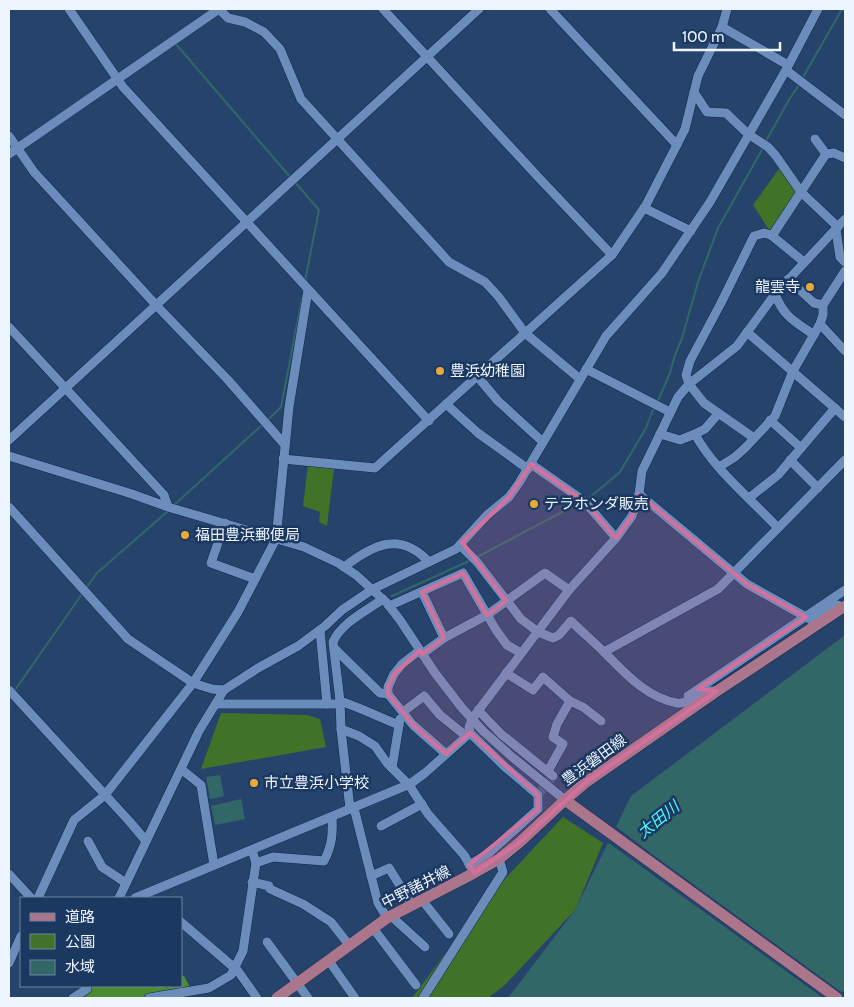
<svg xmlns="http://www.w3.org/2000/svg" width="854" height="1007" viewBox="0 0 854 1007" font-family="Cabin,'Noto Sans JP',sans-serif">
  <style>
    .green { fill: #407328 }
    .forest { fill: #4c8b2f }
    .water { fill: #326768 }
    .pier { fill: #26436c }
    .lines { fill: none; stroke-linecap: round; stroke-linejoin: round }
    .stream { stroke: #326768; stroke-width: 2 }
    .minor-tunnel { stroke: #445e82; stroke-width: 9; stroke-dasharray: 9 4.5; stroke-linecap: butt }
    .minor-casing { stroke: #0c284f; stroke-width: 10 }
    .major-casing { stroke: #0c284f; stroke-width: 12 }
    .minor { stroke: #6c8dbb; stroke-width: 9 }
    .major { stroke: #ab758c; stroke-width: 11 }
    .marked { fill: #d4709d; fill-opacity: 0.2; stroke: #d4709d; stroke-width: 4; stroke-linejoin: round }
    .poi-dot { fill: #eaaa39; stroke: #1b3860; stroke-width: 2 }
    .labels { text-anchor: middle; stroke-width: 5; stroke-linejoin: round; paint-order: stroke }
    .poi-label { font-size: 15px; fill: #eef5ff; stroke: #1b3860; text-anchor: start }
    .street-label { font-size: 15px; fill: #eef5ff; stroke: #1b3860 }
    .water-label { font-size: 16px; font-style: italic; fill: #4cfafe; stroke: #1b3860 }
  </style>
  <rect width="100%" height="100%" fill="#26436c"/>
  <g class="green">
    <path d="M781 166 799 191 771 233 753 205Z"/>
    <path d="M308 464 334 469 327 526 319 522 320 512 303 506Z"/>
    <path d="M221 713 307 715 320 719 326 747 201 769Z"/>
    <path d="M563 817 603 843 575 910 505 985 488 998H412L486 899Z"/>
  </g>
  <path class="forest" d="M181 976H184L190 987 149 998H85L84 997 91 986H162L167 988 169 986H181Z"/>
  <g class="water">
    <path d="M845 635V990L834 998H508L575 910 631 796Z"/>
    <path d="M220 775 224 796 210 799 206 777Z"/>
    <path d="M241 799 245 819 215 825 211 806Z"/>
  </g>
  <path class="pier" d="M614 825 652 854 844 994 838 998H823L606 841Z"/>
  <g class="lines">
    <g class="stream">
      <path d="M175 43 291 178"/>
      <path d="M802 79 842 9"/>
      <path d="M766 141 790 98 799 85"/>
      <path d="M294 181 319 210 305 281"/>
      <path d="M657 403 670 373 675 355 682 338 698 282 718 228 763 148"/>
      <path d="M268 420 281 407 302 298"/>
      <path d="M588 499 620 472 646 428 654 407"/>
      <path d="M173 506 262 425"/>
      <path d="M479 556 579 503"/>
      <path d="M86 588 97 573 168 511"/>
      <path d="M392 596 469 561"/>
      <path d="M15 690 82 594"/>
    </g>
    <path class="minor-tunnel" d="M538 795 553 776"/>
    <g class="minor-casing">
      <g id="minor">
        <path d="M69 9 123 87 429 421"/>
        <path d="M219 9 228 18 245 22 264 32 280 49 301 99 449 262 485 282 498 296 525 333 580 379"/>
        <path d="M383 9 540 179 612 255"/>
        <path d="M550 9 677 145"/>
        <path d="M722 27 788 65"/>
        <path d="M786 70 845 115"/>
        <path d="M694 92 707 112 726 113 748 134 768 147 776 156 801 192 838 227"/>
        <path d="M9 136 34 172 156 305 228 380 285 445"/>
        <path d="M815 139 826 154"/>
        <path d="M9 154 219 9"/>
        <path d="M644 208 691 231"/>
        <path d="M836 230 840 257 845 262"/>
        <path d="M772 236 826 154 834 153 845 158"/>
        <path d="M788 279 814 303 823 305"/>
        <path d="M775 294C784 317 794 321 814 335"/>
        <path d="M820 324 845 351"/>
        <path d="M9 327 164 495 168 507"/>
        <path d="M747 332 845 417"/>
        <path d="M586 369 670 412"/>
        <path d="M477 376 498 401 543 442"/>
        <path d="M446 404 478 433 528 469"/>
        <path d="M718 414 705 429 695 434C712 467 752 500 778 528"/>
        <path d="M770 420 801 448"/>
        <path d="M660 434 680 440 695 434"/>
        <path d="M754 438 704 403 689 384 686 375 690 361 721 303 754 236 764 233 771 235 804 262"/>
        <path d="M9 440 479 9"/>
        <path d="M9 456 132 494 168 507 304 547 338 563 356 575 386 602 400 620 435 673 462 708 483 731 511 756 565 800"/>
        <path d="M283 459 375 468 612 255 646 205 685 129 698 76 722 27 727 9"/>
        <path d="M790 460 818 488"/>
        <path d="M531 464 584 501 616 538"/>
        <path d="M719 467 735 457 746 447 775 416 793 371 820 324 823 315V305L845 271"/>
        <path d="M639 494 747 584 806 617 811 620 838 605"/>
        <path d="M749 498 778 475 835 408"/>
        <path d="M9 507 128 639 193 683 212 689 224 690"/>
        <path d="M225 523 211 563 255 579"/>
        <path d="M460 545 477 562 521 619 538 632 553 638 559 635 571 621C582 632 594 642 605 653 625 673 647 698 677 703 691 705 702 689 717 691"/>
        <path d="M344 567C374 544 400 531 429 562"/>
        <path d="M422 592 444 638"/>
        <path d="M389 606 463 573 496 630 507 645 521 653"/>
        <path d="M320 630 327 704"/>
        <path d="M334 648 380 693 388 694"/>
        <path d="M420 650 402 664 394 674 388 687V694L413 725 446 754"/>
        <path d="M604 652 718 589 845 460"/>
        <path d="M422 654 444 638 487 615 545 573 569 590"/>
        <path d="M506 673 533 690 543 677 570 701 583 707 601 721"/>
        <path d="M9 690 130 822 146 841"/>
        <path d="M688 696 845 590"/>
        <path d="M340 701C361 708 379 717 399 725"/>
        <path d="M216 704H340"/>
        <path d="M478 710 501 734 553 776"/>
        <path d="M403 712 424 696 440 715 466 736"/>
        <path d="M341 729 359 736 375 746 387 763 409 785 428 814 464 855 472 869"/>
        <path d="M392 768 400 719"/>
        <path d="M181 769 201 785 214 865"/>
        <path d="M548 771 563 744 553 737 557 724 570 701"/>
        <path d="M354 808 378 903 387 918"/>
        <path d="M350 809 341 729 340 701 333 642C341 623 366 611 383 599"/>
        <path d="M381 826 422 804"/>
        <path d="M88 841 102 867 126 883"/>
        <path d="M256 863 273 857 324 861C332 846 333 833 332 817"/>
        <path d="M469 865 489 853 538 809V795L504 766 470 733 469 727 472 719 569 590 616 538 632 516 639 494 642 471 678 397 689 384 737 346 775 294 845 219"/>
        <path d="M9 874 31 898"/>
        <path d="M371 876 389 868 412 905"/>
        <path d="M252 882 269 886 270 889 303 904 331 922 349 945"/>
        <path d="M38 898 74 820 105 795 193 683 238 612 276 539 289 407 308 290"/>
        <path d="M119 898 199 731 224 690 258 668 298 646 325 626 342 610 373 589 456 549 487 515 509 497 519 483 606 336 662 273 710 202 786 70 818 9"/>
        <path d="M135 898 410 784 425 773 470 733"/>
        <path d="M422 900 449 934"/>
        <path d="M391 916 425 947"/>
        <path d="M181 922 238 971 257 998"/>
        <path d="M373 928 416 985"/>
        <path d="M267 942 308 998"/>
        <path d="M329 961 355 998"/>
        <path d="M9 963 21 936"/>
        <path d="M73 998 87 989"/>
        <path d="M149 998 209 988 231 975 243 951 256 863 252 850"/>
        <path d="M423 998 503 872 499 859"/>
      </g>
    </g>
    <g class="major-casing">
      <g id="major">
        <path d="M565 800 837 998"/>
        <path d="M277 998 387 918 474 873 499 859 520 842 565 800 585 783 717 691 845 606"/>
      </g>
    </g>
    <use href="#minor" class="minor"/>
    <use href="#major" class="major"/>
  </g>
  <path class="marked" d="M531 464 584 501 616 538 632 516 639 494 747 584 806 617 698 689 717 691 585 783 520 842 474 873 469 865 538 809V795L470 733 446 754 413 725 388 694V687L394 674 420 650 422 654 444 638 422 592 463 573 487 615 506 601 462 542 509 497Z"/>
  <g class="poi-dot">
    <circle cx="810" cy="287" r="5"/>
    <circle cx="440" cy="371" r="5"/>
    <circle cx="534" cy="504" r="5"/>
    <circle cx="185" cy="535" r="5"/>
    <circle cx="254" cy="783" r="5"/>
  </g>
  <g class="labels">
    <g class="poi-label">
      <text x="800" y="292" text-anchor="end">龍雲寺</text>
      <text x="450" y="376">豊浜幼稚園</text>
      <text x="544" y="509">テラホンダ販売</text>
      <text x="195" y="540">福田豊浜郵便局</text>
      <text x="264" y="788">市立豊浜小学校</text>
    </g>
    <g class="street-label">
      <text transform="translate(594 760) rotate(-36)" y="5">豊浜磐田線</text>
      <text transform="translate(416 887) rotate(-27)" y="5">中野諸井線</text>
    </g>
    <g class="water-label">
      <text transform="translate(658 819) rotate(-39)" y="6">太田川</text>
    </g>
  </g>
  <rect width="854" height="1007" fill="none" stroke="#eef5ff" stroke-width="20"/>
  <rect x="20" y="897" width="162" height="90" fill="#1b3860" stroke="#6f84a0"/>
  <rect x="30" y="913" width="25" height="8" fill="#ab758c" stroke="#6f84a0"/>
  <text x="65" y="922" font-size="15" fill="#eef5ff">道路</text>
  <rect x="30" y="934" width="25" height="15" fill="#407328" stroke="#6f84a0"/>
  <text x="65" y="947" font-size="15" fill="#eef5ff">公園</text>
  <rect x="30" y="960" width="25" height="15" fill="#326768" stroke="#6f84a0"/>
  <text x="65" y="972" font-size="15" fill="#eef5ff">水域</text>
  <path d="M674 42v8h106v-8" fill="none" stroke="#eef5ff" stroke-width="2.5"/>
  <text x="682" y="42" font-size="15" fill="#eef5ff" stroke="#1b3860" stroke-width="4" paint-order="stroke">100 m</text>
</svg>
